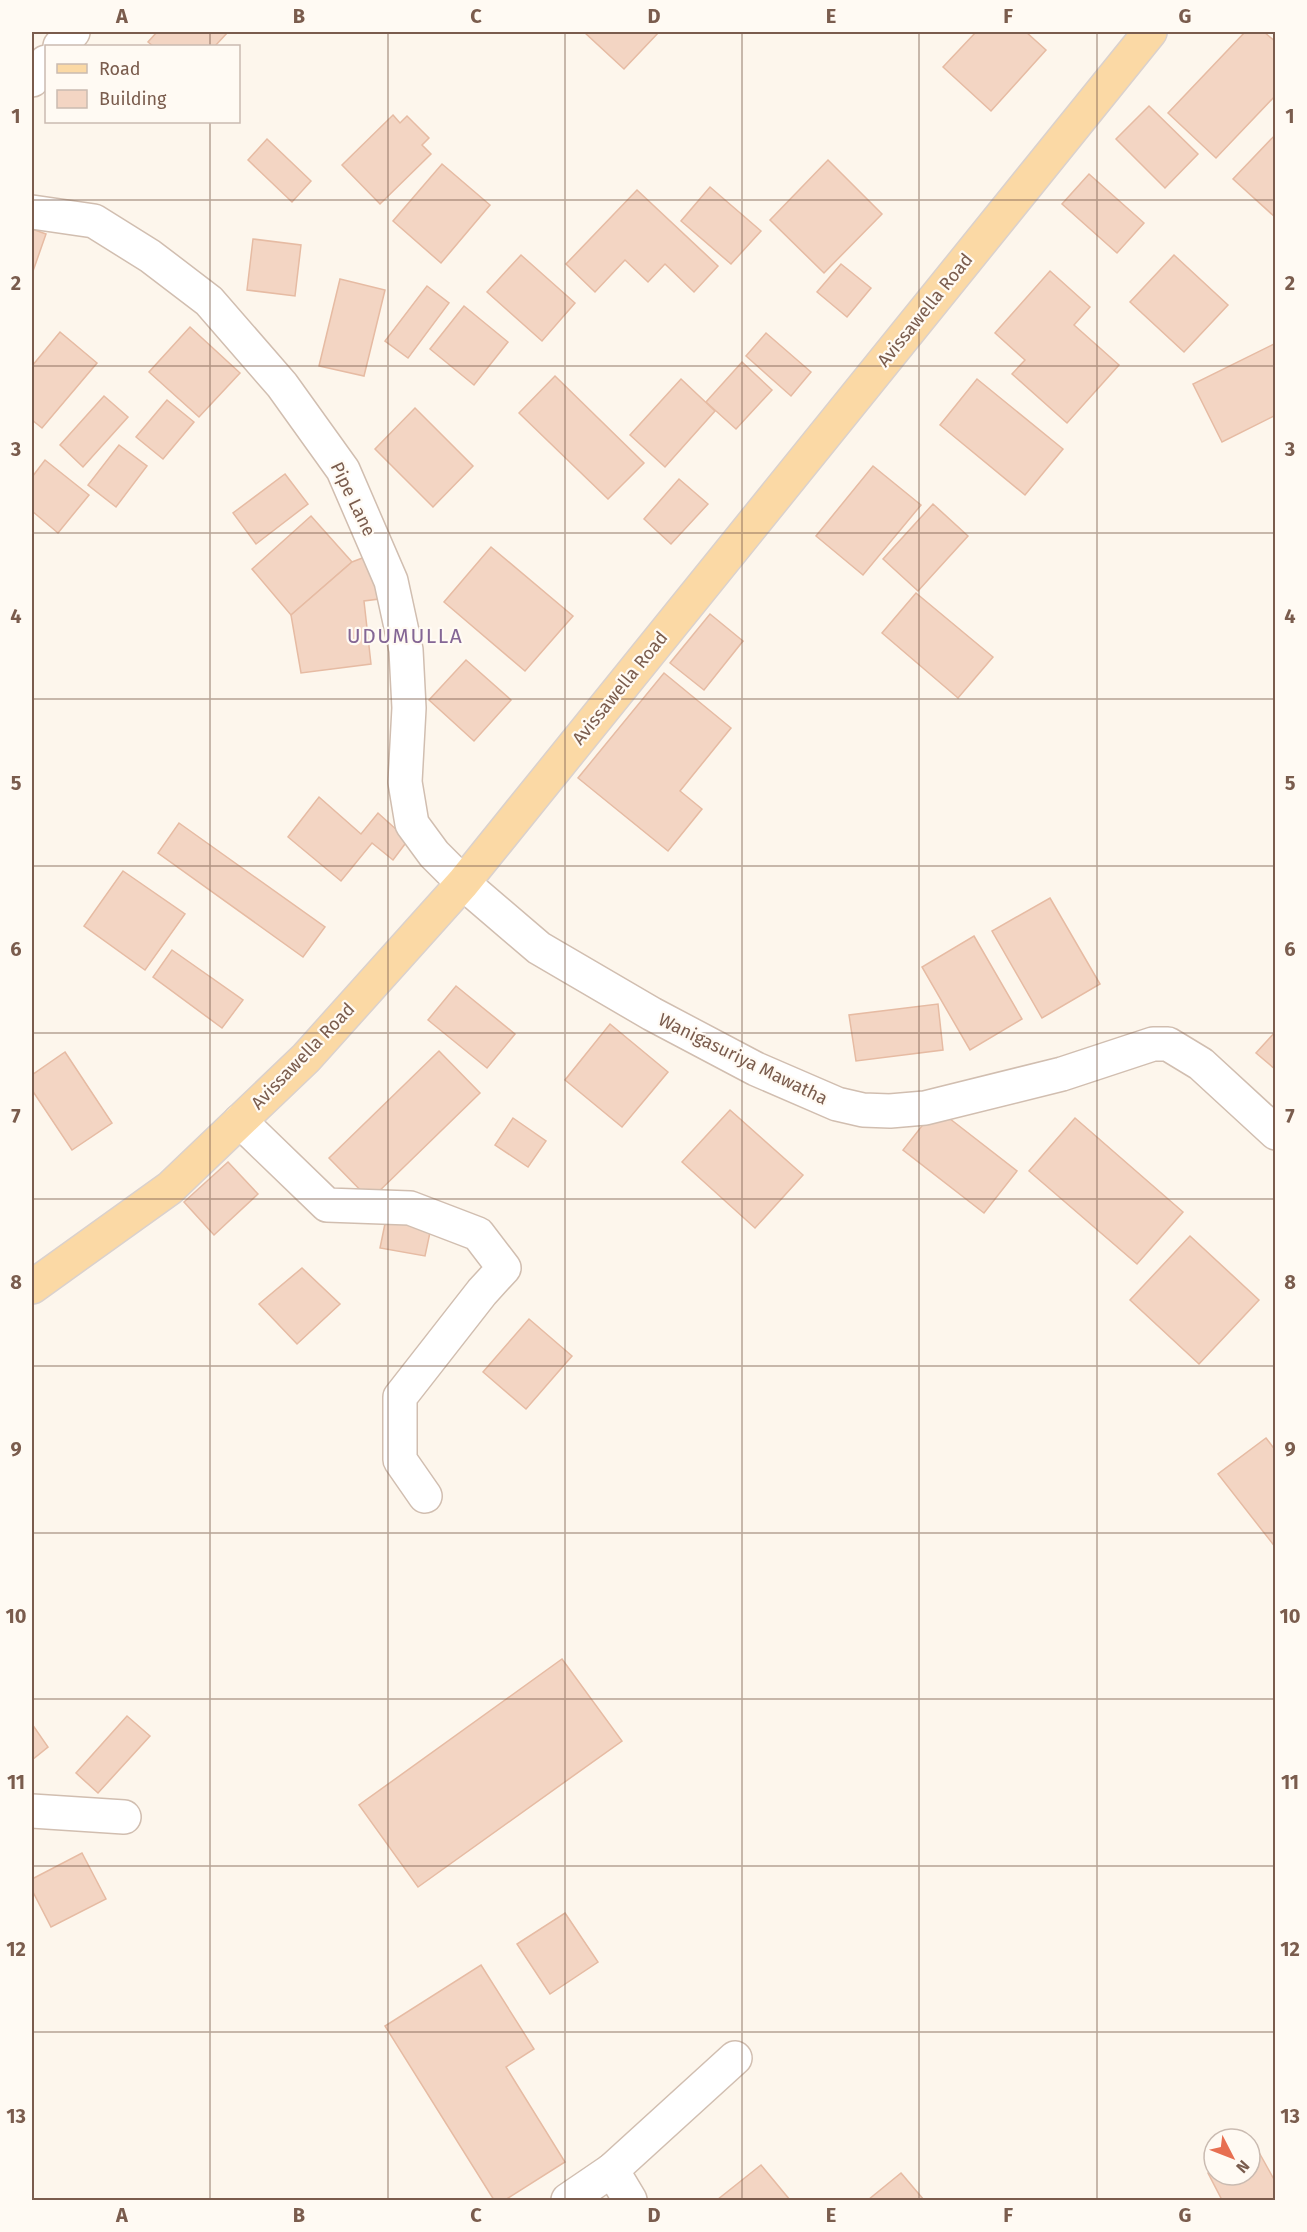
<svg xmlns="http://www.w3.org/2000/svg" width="1307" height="2232" viewBox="0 0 1307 2232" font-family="'Fira Sans',sans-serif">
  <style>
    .building { fill: #f3d5c3; stroke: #e6bba3; stroke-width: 1.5 }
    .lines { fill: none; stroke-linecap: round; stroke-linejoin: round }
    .minor-casing { stroke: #d1beb0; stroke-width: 36 }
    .tertiary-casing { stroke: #d1beb0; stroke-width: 36 }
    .primary-casing { stroke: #dad1cd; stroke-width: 36 }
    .minor { stroke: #fff; stroke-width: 33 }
    .tertiary { stroke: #fff; stroke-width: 33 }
    .primary { stroke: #fbd9a5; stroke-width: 33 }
    .grid { fill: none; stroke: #7a5c4d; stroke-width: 1.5; stroke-opacity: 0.55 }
    .labels { text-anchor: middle; stroke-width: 4.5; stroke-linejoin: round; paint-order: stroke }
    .street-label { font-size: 18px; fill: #7a5c4d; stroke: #fffaf3 }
    .quarter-label { font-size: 21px; letter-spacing: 1.5px; fill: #846695; stroke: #fffaf3 }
    .neatline { fill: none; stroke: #7a5c4d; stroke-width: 2 }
    .grid-label { font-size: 20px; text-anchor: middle; font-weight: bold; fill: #7a5c4d }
  </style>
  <rect width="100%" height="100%" fill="#fdf6ec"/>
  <g class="building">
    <path d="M157 32H228L215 46H153L148 42Z"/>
    <path d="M584 32H659L624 69Z"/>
    <path d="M976 32H1026L1046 50 991 111 943 67Z"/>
    <path d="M1245 32H1264L1276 42V95L1216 158 1168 113Z"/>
    <path d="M1149 106 1198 154 1165 188 1116 139Z"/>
    <path d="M393 115 400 123 407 116 429 138 422 145 431 154 380 204 342 165Z"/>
    <path d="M1276 134V218L1233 179Z"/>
    <path d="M267 139 311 181 292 202 248 160Z"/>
    <path d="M828 160 882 214 824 273 770 220Z"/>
    <path d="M442 164 490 205 441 263 393 221Z"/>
    <path d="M1089 174 1144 223 1117 253 1062 204Z"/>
    <path d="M710 187 761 231 731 264 681 221Z"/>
    <path d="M637 190 718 266 694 292 665 264 648 282 625 260 595 292 566 264Z"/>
    <path d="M32 229 46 234 32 274Z"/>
    <path d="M253 239 301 245 295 296 247 290Z"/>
    <path d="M521 255 575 303 542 341 487 292Z"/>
    <path d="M1174 255 1228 305 1184 352 1130 302Z"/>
    <path d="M841 264 871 288 847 317 817 292Z"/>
    <path d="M1050 271 1090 307 1074 325 1119 365 1067 423 1012 374 1025 360 995 333Z"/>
    <path d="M340 279 385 290 364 376 319 366Z"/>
    <path d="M427 286 449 303 408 358 385 341Z"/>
    <path d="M464 306 508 342 474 385 430 349Z"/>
    <path d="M190 327 240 373 199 417 149 372Z"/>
    <path d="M60 332 97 363 42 428 32 420V366Z"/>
    <path d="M766 333 811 372 791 396 746 356Z"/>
    <path d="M1276 343V415L1222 442 1193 384Z"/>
    <path d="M742 362 772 390 736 429 706 402Z"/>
    <path d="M555 376 644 463 608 499 519 413Z"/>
    <path d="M681 379 715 411 665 467 630 435Z"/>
    <path d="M977 379 1063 449 1025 495 940 425Z"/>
    <path d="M104 396 128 417 83 467 60 445Z"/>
    <path d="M167 400 194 422 163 459 136 437Z"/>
    <path d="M415 408 473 466 433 507 375 449Z"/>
    <path d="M119 445 147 466 116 507 88 485Z"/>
    <path d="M45 460 89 495 58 533 32 511V477Z"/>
    <path d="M873 466 921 505 863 575 816 536Z"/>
    <path d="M285 474 308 504 256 544 233 513Z"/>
    <path d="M679 479 708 504 671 544 644 519Z"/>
    <path d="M933 504 968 536 918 591 883 559Z"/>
    <path d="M311 516 352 562 291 615 252 569Z"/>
    <path d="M491 547 573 616 525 671 444 602Z"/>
    <path d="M370 555 379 599 364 601 371 664 301 673 291 615 352 562Z"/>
    <path d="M916 593 993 657 958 698 882 633Z"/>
    <path d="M710 614 743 641 704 690 670 663Z"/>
    <path d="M466 660 511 700 474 741 429 700Z"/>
    <path d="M664 673 731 728 680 791 702 809 668 851 578 778Z"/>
    <path d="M319 797 361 834 378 813 408 840 393 860 372 843 341 881 288 837Z"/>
    <path d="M179 823 325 927 303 957 158 853Z"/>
    <path d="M123 871 185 914 145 970 84 926Z"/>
    <path d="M1050 898 1100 984 1042 1018 992 931Z"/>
    <path d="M974 936 1022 1019 970 1050 922 967Z"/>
    <path d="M172 950 243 1000 222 1028 153 977Z"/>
    <path d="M456 986 515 1034 487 1068 428 1020Z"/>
    <path d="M938 1004 943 1050 856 1061 849 1015Z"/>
    <path d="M610 1024 668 1072 622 1127 565 1080Z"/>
    <path d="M1276 1031V1070L1256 1053Z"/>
    <path d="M439 1051 480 1093 370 1200 329 1158Z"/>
    <path d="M65 1052 112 1123 72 1150 32 1090V1075Z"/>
    <path d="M936 1108 1017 1171 984 1213 903 1150Z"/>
    <path d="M730 1110 803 1175 755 1228 682 1162Z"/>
    <path d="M513 1118 546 1141 528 1167 495 1145Z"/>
    <path d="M1075 1118 1183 1212 1137 1264 1029 1171Z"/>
    <path d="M228 1162 258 1194 214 1235 184 1202Z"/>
    <path d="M387 1214 432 1223 425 1256 380 1248Z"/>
    <path d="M1190 1236 1259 1300 1199 1364 1130 1300Z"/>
    <path d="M302 1268 340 1304 297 1344 259 1304Z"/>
    <path d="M529 1319 572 1356 526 1409 483 1372Z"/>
    <path d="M1266 1438 1276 1451V1548L1218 1474Z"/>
    <path d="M562 1659 622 1741 418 1887 359 1805Z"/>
    <path d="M127 1716 150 1736 98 1793 76 1773Z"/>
    <path d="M32 1724 48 1747 32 1760Z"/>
    <path d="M82 1853 106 1899 51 1927 32 1890V1879Z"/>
    <path d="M565 1913 598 1962 550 1994 517 1944Z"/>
    <path d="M481 1965 534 2049 506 2067 565 2162 505 2200H494L385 2026Z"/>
    <path d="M1256 2147 1276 2183V2200H1222L1208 2173 1214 2170V2175H1250V2150Z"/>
    <path d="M761 2165 790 2200H717Z"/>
    <path d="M901 2173 924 2200H868Z"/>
  </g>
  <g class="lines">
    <g class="minor-casing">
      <g id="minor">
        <path d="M60 46 73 32"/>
        <path d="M32 80 46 62"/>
        <path d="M463 883 539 948 652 1014 756 1069 837 1104 863 1110 890 1111 925 1108 1062 1074 1153 1044H1168L1201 1064 1276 1133"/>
        <path d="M240 1121 327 1205 410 1208 478 1234 504 1268 482 1292 400 1397V1460L425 1496"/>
        <path d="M32 1811 124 1817"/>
        <path d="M612 2170 630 2200"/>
        <path d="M568 2200 612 2170 735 2058"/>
      </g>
    </g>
    <g class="tertiary-casing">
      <path id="tertiary" d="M32 212 94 221 150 256 209 301 282 385 343 470 391 581 406 650 409 708 405 782 412 824 434 854 463 883"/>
    </g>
    <g class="primary-casing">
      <path id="primary" d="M32 1287 170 1188 306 1058 463 883 1150 32"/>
    </g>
    <use href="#minor" class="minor"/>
    <use href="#tertiary" class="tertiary"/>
    <use href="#primary" class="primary"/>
  </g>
  <path class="grid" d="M210 32V46M388 32V2200M565 32V2200M742 32V2200M919 32V2200M1097 32V2200M210 122V2200M32 200H1276M32 366H1276M32 533H1276M32 699H1276M32 866H1276M32 1033H1276M32 1199H1276M32 1366H1276M32 1533H1276M32 1699H1276M32 1866H1276M32 2032H1276"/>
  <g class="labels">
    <g class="street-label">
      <text transform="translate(925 310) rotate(-51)" y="6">Avissawella Road</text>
      <text transform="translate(353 499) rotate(64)" y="6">Pipe Lane</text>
      <text transform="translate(620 688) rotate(-51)" y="6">Avissawella Road</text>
      <text transform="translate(303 1056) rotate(-46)" y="6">Avissawella Road</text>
      <text transform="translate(743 1059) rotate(26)" y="6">Wanigasuriya Mawatha</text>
    </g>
    <g class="quarter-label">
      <text x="405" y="643">UDUMULLA</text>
    </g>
  </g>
  <rect width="1307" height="2232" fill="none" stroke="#fffaf3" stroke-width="66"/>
  <rect x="45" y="45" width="195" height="78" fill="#fffaf3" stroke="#cabbb1" stroke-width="1.5"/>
  <rect x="57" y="64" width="30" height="9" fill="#fbd9a5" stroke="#cabbb1" stroke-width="1.5"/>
  <text x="99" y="75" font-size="18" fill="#7a5c4d">Road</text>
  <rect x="57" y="90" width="30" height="18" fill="#f3d5c3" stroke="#cabbb1" stroke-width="1.5"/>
  <text x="99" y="105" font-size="18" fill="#7a5c4d">Building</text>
  <g transform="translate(1232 2157) rotate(132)"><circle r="28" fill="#fffaf3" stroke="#cabbb1" stroke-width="1.5"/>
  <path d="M0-4.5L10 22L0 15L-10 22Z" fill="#e76f51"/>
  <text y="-9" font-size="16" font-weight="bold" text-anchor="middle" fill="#7a5c4d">N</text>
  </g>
  <rect x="33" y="33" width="1241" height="2166" class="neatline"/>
  <g class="grid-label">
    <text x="122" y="23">A</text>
    <text x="299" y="23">B</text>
    <text x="476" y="23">C</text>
    <text x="654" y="23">D</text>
    <text x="831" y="23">E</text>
    <text x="1008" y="23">F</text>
    <text x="1185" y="23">G</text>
    <text x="16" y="123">1</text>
    <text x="1290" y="123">1</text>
    <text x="16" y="290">2</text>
    <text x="1290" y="290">2</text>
    <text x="16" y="456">3</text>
    <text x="1290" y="456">3</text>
    <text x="16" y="623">4</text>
    <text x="1290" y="623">4</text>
    <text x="16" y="790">5</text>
    <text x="1290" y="790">5</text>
    <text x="16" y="956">6</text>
    <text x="1290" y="956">6</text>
    <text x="16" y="1123">7</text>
    <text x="1290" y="1123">7</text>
    <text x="16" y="1289">8</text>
    <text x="1290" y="1289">8</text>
    <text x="16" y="1456">9</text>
    <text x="1290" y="1456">9</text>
    <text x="16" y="1623">10</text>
    <text x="1290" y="1623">10</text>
    <text x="16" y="1789">11</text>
    <text x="1290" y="1789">11</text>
    <text x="16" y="1956">12</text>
    <text x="1290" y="1956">12</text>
    <text x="16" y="2123">13</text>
    <text x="1290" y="2123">13</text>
    <text x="122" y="2222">A</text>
    <text x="299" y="2222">B</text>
    <text x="476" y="2222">C</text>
    <text x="654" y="2222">D</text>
    <text x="831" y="2222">E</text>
    <text x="1008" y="2222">F</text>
    <text x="1185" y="2222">G</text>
  </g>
</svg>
